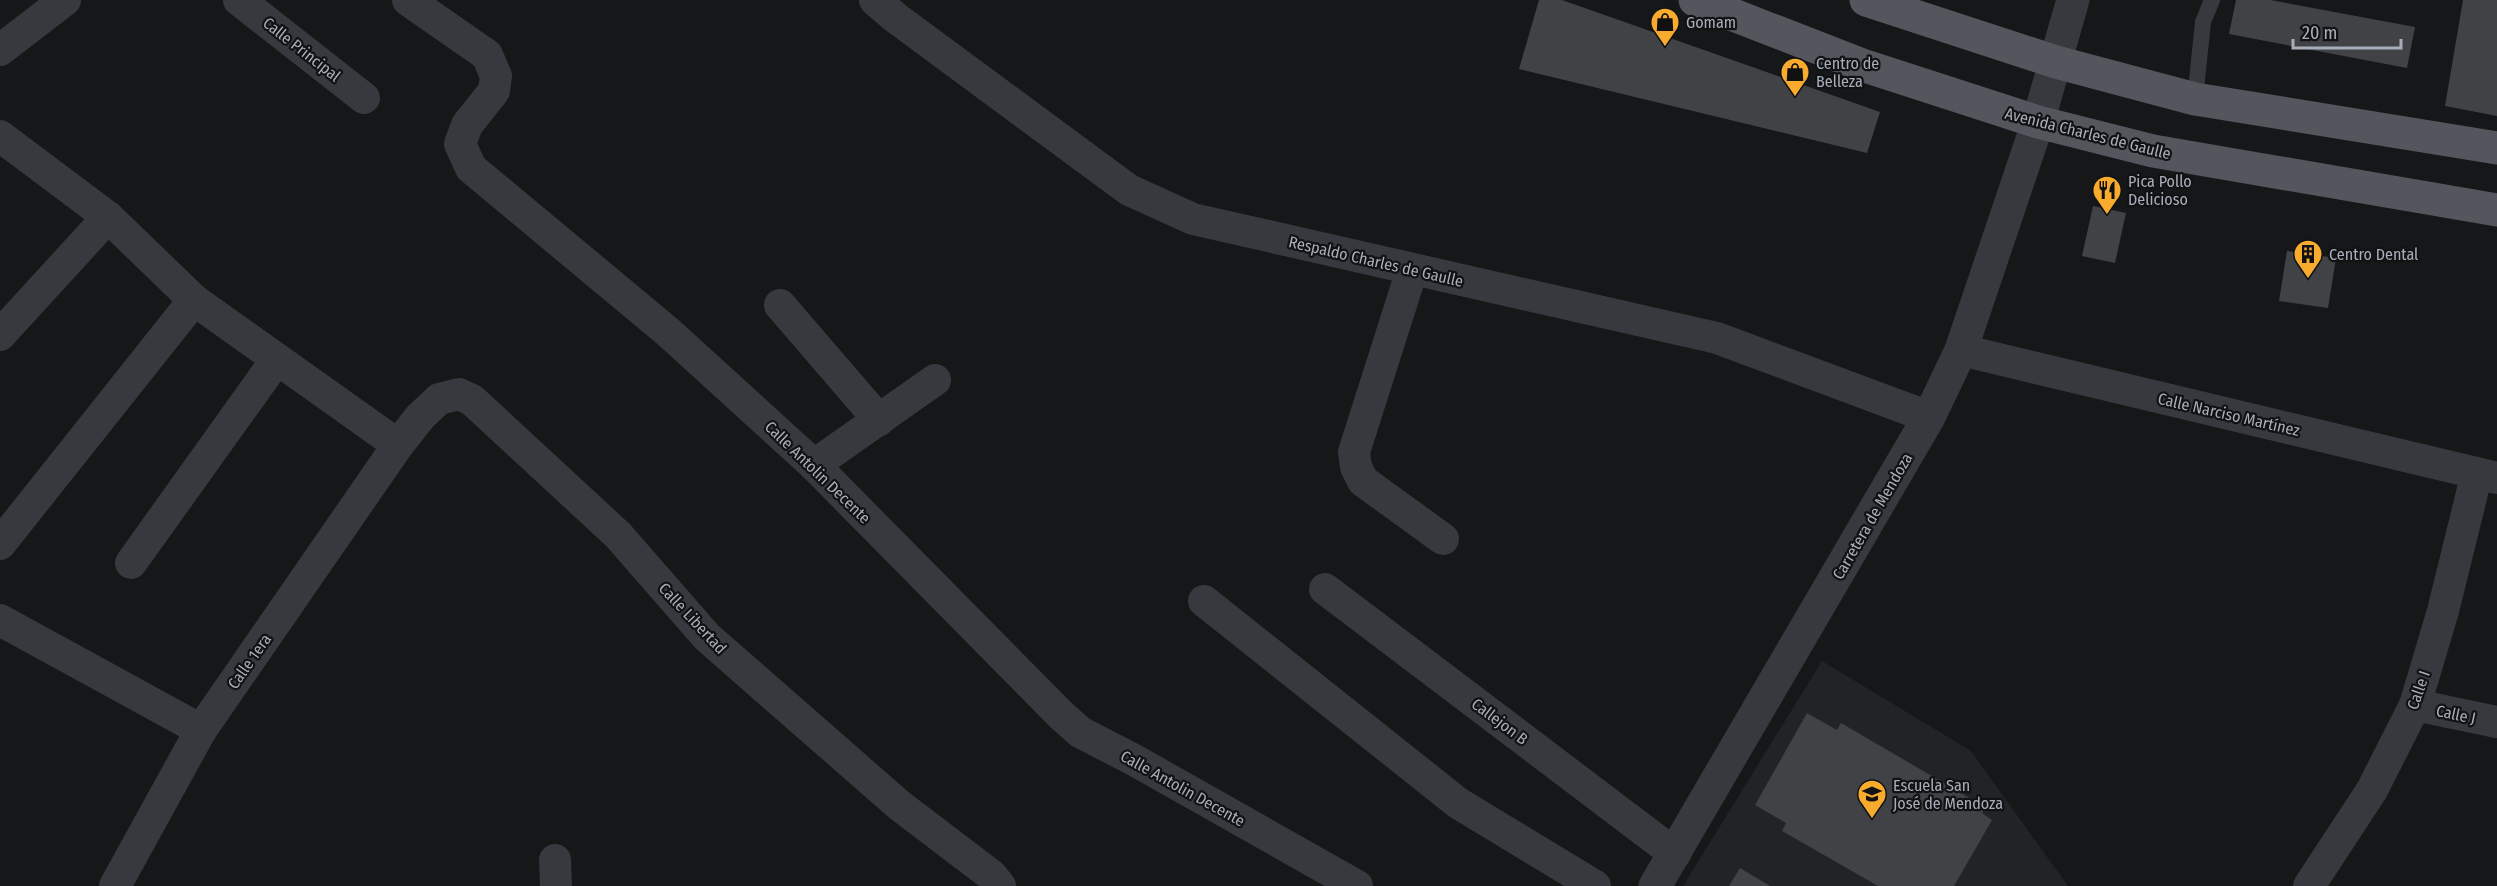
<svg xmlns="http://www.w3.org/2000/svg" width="2497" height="886" viewBox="0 0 2497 886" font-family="'Fira Sans Condensed',sans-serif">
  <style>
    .built { fill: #222326 }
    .building { fill: #404246 }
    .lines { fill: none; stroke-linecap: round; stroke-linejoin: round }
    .service { stroke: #37393e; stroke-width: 16 }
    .minor { stroke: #37393e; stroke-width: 32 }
    .tertiary { stroke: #37393e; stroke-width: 33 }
    .primary { stroke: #53565d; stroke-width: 33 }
    .labels { text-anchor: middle; stroke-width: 4.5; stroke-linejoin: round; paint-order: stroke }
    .poi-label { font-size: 16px; fill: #a8aeb9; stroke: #111214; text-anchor: start }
    .street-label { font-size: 16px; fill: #a8aeb9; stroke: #111214 }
  </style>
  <rect width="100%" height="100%" fill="#161719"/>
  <path class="built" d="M1822 661 1971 751 2068 886H1683Z"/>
  <g class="building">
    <path d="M1539 0H1562L1880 112 1867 153 1519 69Z"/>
    <path d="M2236 0H2270L2415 27 2407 68 2229 34Z"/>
    <path d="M2463 0H2497V116L2445 106Z"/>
    <path d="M2093 206 2126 213 2115 263 2082 256Z"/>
    <path d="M2287 251 2336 258 2328 308 2279 301Z"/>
    <path d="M1807 713 1837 730 1841 723 1985 807 1982 813 1992 820 1954 886H1878L1782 831 1786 823 1755 805Z"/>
    <path d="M1740 868 1770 886H1729Z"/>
  </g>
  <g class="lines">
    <path class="service" d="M2195 99 2203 22 2212 0"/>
    <g class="minor">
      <path d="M239 0 364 98"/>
      <path d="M408 0 487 55 496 76 494 91 467 125 460 144 471 168 668 332 814 465 1061 715 1080 732 1136 761 1357 886"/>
      <path d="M875 0 896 18 1129 190 1193 219 1717 338 1929 417"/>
      <path d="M0 50 65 0"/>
      <path d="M0 136 108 217 194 300 398 445"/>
      <path d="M1412 270 1354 452 1356 467 1363 481 1443 539"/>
      <path d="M780 305 879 420"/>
      <path d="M0 335 108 217"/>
      <path d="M1961 350 2497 478"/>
      <path d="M814 465 935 380"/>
      <path d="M0 544 194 300"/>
      <path d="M131 563 277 359"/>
      <path d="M1325 589 1675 854"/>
      <path d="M1204 601 1458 803 1595 886"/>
      <path d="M0 620 201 730"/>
      <path d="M2415 705 2497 722"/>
      <path d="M555 860 556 886"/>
      <path d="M115 886 201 730 398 445 420 417 439 399 459 394 472 400 618 535 707 637 899 805 991 875 1000 886"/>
      <path d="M2309 886 2372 790 2415 705 2443 611 2477 473"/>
    </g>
    <path class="tertiary" d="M1655 886 1929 417 1961 350 2038 122 2073 0"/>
    <g class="primary">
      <path d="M1695 0 1862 65 2038 122 2153 151 2497 210"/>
      <path d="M1866 0 2056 62 2195 99 2497 148"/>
    </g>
  </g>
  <defs>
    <g id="shop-pin" transform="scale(1.5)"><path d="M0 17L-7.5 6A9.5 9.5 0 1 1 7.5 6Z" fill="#f9ab2e" stroke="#111214"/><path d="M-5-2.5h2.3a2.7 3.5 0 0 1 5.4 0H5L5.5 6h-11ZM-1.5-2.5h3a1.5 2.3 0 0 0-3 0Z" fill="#111"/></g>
    <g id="restaurant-pin" transform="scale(1.5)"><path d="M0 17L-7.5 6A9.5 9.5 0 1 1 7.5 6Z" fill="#f9ab2e" stroke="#111214"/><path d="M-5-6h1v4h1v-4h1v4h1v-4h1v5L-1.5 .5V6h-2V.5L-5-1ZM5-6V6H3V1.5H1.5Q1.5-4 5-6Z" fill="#111"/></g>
    <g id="building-pin" transform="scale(1.5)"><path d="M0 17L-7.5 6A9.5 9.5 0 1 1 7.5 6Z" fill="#f9ab2e" stroke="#111214"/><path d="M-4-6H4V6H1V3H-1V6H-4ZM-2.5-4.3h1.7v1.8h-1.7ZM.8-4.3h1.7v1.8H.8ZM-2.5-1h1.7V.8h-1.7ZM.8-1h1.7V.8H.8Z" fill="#111"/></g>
    <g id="school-pin" transform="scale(1.5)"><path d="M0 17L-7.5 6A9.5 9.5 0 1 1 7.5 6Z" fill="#f9ab2e" stroke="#111214"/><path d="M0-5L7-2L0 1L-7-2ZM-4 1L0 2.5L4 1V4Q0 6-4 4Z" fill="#111"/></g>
  </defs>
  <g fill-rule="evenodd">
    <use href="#shop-pin" x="1665" y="22"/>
    <use href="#shop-pin" x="1795" y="72"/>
    <use href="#restaurant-pin" x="2107" y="190"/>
    <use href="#building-pin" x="2308" y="254"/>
    <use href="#school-pin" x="1872" y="794"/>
  </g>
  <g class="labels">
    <g class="poi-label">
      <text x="1686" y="28">Gomam</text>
      <text x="1816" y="69">Centro de<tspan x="1816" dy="18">Belleza</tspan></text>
      <text x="2128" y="187">Pica Pollo<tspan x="2128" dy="18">Delicioso</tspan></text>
      <text x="2329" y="260">Centro Dental</text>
      <text x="1893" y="791">Escuela San<tspan x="1893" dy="18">José de Mendoza</tspan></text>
    </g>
    <g class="street-label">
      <text transform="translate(302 49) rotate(38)" y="6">Calle Principal</text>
      <text transform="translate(2088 133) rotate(14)" y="6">Avenida Charles de Gaulle</text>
      <text transform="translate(1376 261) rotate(13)" y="6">Respaldo Charles de Gaulle</text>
      <text transform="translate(2229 414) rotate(13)" y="6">Calle Narciso Martínez</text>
      <text transform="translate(818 472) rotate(44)" y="6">Calle Antolin Decente</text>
      <text transform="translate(1872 516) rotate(-60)" y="6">Carretera de Mendoza</text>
      <text transform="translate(693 618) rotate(47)" y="6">Calle Libertad</text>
      <text transform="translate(249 661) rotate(-55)" y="6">Calle 1era</text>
      <text transform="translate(2418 690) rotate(-71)" y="6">Calle I</text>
      <text transform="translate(2456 714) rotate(12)" y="6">Calle J</text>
      <text transform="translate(1500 721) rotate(37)" y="6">Callejon B</text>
      <text transform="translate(1183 788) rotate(29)" y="6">Calle Antolin Decente</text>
    </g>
  </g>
  <path d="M2293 39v9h108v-9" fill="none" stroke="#a8aeb9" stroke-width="3"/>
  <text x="2302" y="39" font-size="18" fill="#a8aeb9" stroke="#111214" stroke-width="4.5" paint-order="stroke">20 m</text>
</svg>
